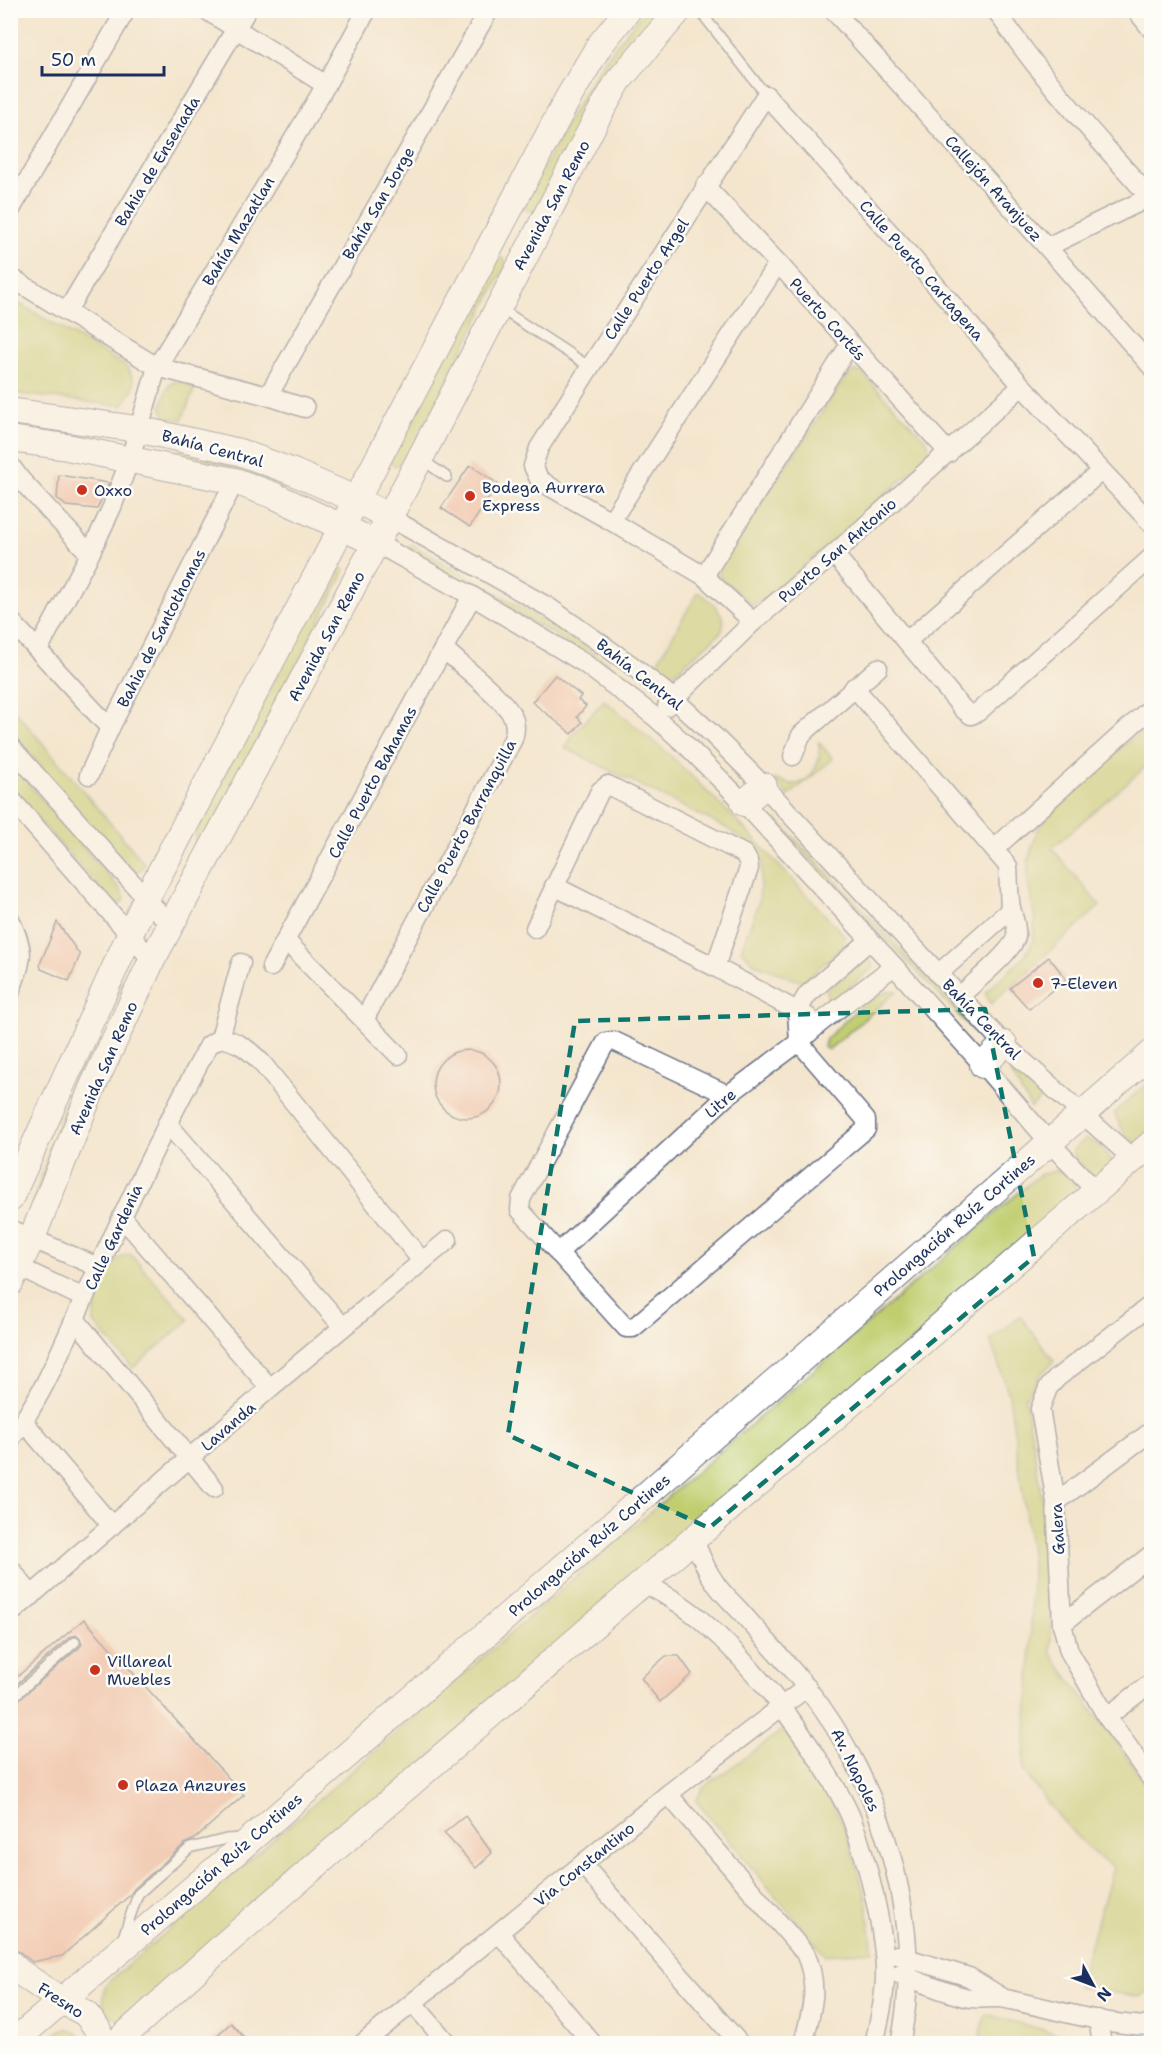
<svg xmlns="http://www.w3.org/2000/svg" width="1162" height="2054" viewBox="0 0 1162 2054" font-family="'Shantell Sans',sans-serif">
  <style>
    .green { fill: #c1ce6f; stroke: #6e7e66; stroke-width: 1.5 }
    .building { fill: #f0af97 }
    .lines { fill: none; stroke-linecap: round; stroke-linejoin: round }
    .lane-casing { stroke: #676f85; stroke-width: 12 }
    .street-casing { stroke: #676f85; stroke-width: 21 }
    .secondary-casing { stroke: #676f85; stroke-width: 28 }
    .lane { stroke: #fff; stroke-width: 9 }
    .street { stroke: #fff; stroke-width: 18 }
    .secondary { stroke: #fff; stroke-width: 26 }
    .marked { fill: none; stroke: #0f766e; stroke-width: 4.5; stroke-dasharray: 12 8; stroke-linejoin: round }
    .poi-dot { fill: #c8321e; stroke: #fdfcf7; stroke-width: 2 }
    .labels { text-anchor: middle; stroke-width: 5; stroke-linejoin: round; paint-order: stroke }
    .street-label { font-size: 16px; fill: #1b2f5e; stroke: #fdfcf7 }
    .poi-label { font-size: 16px; fill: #1b2f5e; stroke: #fdfcf7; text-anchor: start }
  </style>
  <rect width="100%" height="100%" fill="#fdfcf7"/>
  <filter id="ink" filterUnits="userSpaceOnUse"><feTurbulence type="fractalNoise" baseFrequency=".0167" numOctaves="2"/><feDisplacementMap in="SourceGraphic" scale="12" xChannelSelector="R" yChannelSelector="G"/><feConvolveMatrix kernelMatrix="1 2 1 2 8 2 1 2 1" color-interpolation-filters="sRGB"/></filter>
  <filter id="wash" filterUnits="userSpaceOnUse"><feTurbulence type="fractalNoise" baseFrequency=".008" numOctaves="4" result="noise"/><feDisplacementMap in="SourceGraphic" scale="24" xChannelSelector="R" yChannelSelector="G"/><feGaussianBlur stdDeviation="1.35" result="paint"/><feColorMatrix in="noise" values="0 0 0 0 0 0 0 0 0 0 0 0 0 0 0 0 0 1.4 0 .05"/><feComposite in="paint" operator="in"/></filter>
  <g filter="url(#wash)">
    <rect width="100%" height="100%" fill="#f4e6ce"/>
    <g class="green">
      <path d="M645 11H664L537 211 527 210 525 203C560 135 592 67 645 11Z"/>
      <path d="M501 258 505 260 506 265 406 462 395 466 391 463 392 455 495 261Z"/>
      <path d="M11 299 126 366C139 386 135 387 122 406L11 393Z"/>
      <path d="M854 371 862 373 928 442 930 455 766 599 753 605 721 579 719 573 721 563 843 381Z"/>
      <path d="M173 382H183L195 388 182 420 166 417 161 407 168 387Z"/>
      <path d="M179 449 241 465 316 495 329 503 242 470 180 453Z"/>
      <path d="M409 545H413C474 581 537 614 595 654 612 666 633 678 646 694H639L550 632 483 595 413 552 408 547Z"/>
      <path d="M340 567 344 570 341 579 204 842 198 843 195 842V831L334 568Z"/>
      <path d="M698 592C710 600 718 607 724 620L722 631 671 676 655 666Z"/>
      <path d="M604 700 672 757 741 825 845 936 843 946 839 951 802 982 755 964 741 950 759 901 762 863 747 842 726 828 565 748 573 735Z"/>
      <path d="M10 705 145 864 142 869 134 873 127 869 11 731Z"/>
      <path d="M1151 722V762L1052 848 1100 906 991 1004 985 993 1024 957 1033 941 1035 919 1027 876 1029 857 1038 829 1048 816 1077 786Z"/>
      <path d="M818 741 833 759 788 796 774 780C781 780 786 783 792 784 813 785 823 758 818 741Z"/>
      <path d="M10 763 120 889 125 899 121 903 116 904 112 902 11 789Z"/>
      <path d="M777 820 980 1032 984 1037 983 1041 776 824Z"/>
      <path d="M867 958 870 959 874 967 833 1001 827 997V990L863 959Z"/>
      <path d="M122 980 125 982 104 1027 77 1104 30 1210 76 1073Z"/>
      <path d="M888 991H897L828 1050 824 1047 826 1039 864 1003Z"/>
      <path d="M1011 1073 1047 1093 1031 1108Z"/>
      <path d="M1151 1080V1132L1138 1144 1126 1136 1114 1113Z"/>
      <path d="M1085 1139C1100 1141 1109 1155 1115 1167L1094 1181 1075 1157 1073 1150Z"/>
      <path d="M1059 1170 1075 1184 1077 1199 126 2021 106 2016 103 2006 105 1985 1039 1175Z"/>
      <path d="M130 1254 189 1320 133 1368 94 1323C94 1300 105 1259 130 1254Z"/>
      <path d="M1020 1316 1054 1361 1041 1374 1025 1397 1044 1510 1051 1571V1654L1151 1790V1988L1140 1997 1077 1987 1114 1867C1085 1853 1044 1798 1023 1771L1030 1675 1032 1561 1009 1395 990 1340Z"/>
      <path d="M783 1730 816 1768 846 1831 866 1898 873 1951 825 1955 696 1801 703 1788Z"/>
      <path d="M986 2014 1066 2036 1072 2043H978Z"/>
      <path d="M66 2028C75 2031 81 2034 83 2043H50C52 2034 58 2031 66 2028Z"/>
    </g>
    <g id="blocks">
      <g class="building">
        <path d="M470 465 498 484 470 527 441 508Z"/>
        <path d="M59 475 109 483 97 509 66 506 57 498Z"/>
        <path d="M555 675 581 696 578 700 586 706 577 717 582 722 572 734 532 702Z"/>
        <path d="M57 922 80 955 69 981 41 969 40 964Z"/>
        <path d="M1049 957 1066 979 1029 1009 1010 988Z"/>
        <circle cx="467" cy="1084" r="34"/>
        <path d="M84 1619 244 1795 193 1840 186 1843 134 1889 130 1895 62 1956 32 1962 20 1952 10 1948V1707L80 1647 82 1644 80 1638 77 1635 70 1637 10 1690V1683Z"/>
        <path d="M666 1656H679L692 1674 660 1702 641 1678Z"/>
        <path d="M465 1816 492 1853 476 1868 444 1833Z"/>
        <path d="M231 2023 249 2043H208Z"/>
      </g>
    </g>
  </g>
  <g filter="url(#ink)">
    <use href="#blocks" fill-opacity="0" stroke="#676f85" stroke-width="1.5"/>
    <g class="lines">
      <g class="lane-casing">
        <g id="lane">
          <path d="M699 10 766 95"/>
          <path d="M501 309 590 367"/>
          <path d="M421 459 447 477"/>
          <path d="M10 1700 75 1642"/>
          <path d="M122 1940 138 1894 190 1848 226 1839 243 1838"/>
        </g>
      </g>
      <g class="street-casing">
        <g id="street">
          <path d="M206 10 326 85"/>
          <path d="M833 10 1047 247 1152 367"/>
          <path d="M996 10C1041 79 1098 138 1152 200"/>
          <path d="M1136 10 1152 30"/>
          <path d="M705 186 778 263 949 453"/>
          <path d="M10 211 126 10"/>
          <path d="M1047 247 1152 196"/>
          <path d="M10 277 157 367 268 396 305 408"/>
          <path d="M67 311 247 10"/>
          <path d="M268 396 489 10"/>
          <path d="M10 465 21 480 90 554"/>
          <path d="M389 517 550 608 630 664 674 699 713 735 764 786 1004 1044 1133 1159"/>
          <path d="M611 521 778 263"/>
          <path d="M376 543 472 596 584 663 655 717 686 745 744 803 894 966 983 1065 1049 1142 1097 1192"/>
          <path d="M834 554 963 709 971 715 978 712 1152 557"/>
          <path d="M704 576 850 344"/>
          <path d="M10 620 110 728"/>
          <path d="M753 622 704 576 611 521 552 488 539 479 533 466 539 448 590 367 766 95 916 262 1022 386 1152 524"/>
          <path d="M907 641 1101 471"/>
          <path d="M38 650 90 554 112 507 130 459 157 367 326 85 367 10"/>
          <path d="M854 687 1008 866 1010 910 938 974"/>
          <path d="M667 706 753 622 834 554 1022 386"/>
          <path d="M10 746 170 925"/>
          <path d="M793 756 801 735 878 668"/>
          <path d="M89 775 110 728 235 481"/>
          <path d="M10 798 152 960"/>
          <path d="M994 849 1152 707"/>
          <path d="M554 886 715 967 808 1017"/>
          <path d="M10 919C26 956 23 956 10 993"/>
          <path d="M535 928 600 791 608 785 744 854 748 861 749 868 715 967"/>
          <path d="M286 941 398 1055"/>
          <path d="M271 967 472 596"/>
          <path d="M959 997C971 985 1014 951 1016 936 1018 924 1010 912 1010 900"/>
          <path d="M797 1012 807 995 870 940"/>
          <path d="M364 1020 513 739C516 730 516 721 510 712 497 693 462 666 444 649"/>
          <path d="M220 1038C238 1041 248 1049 261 1062L422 1261"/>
          <path d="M220 1038 241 963"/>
          <path d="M728 1095 614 1041 606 1042 521 1199 520 1210 626 1328H633L866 1129V1120L799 1042 797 1012"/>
          <path d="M167 1123 343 1327"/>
          <path d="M122 1217 270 1388"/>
          <path d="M10 1229 98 1267"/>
          <path d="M558 1253 728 1095 799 1042 820 1023 894 966"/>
          <path d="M10 1263 84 1298"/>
          <path d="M1152 1304 1057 1378 1048 1388 1040 1409 1056 1502 1062 1624 1069 1651 1107 1717 1152 1780"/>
          <path d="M75 1319 214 1488"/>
          <path d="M24 1422 112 1526"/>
          <path d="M10 1440C45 1394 64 1341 88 1290 126 1207 165 1125 209 1045L220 1038"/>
          <path d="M1056 1502 1152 1431"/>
          <path d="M694 1540C700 1554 705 1569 714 1581 721 1593 732 1602 741 1612 763 1637 786 1662 807 1688 882 1782 926 1925 900 2044"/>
          <path d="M10 1568 32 1596"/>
          <path d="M644 1583C664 1594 684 1605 701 1620 750 1662 790 1714 824 1768 834 1784 845 1802 852 1820 867 1860 883 1924 885 1967 886 1993 880 2018 874 2044"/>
          <path d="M10 1614 270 1388 448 1240"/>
          <path d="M1062 1624 1152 1554"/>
          <path d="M1107 1717 1152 1682"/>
          <path d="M668 1794 805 1953C820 1986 812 2010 803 2044"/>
          <path d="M583 1865 740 2044"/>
          <path d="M499 1933 593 2044"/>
          <path d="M897 1955 969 1977 1003 1998"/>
          <path d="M899 1974C921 1982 943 1992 965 1997 978 2001 993 1996 1006 1999 1054 2009 1102 2025 1152 2026"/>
          <path d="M413 2003 448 2044"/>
          <path d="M1098 2019 1102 2044"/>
          <path d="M362 2044 668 1794 807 1687"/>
        </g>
      </g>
      <g class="secondary-casing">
        <g id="secondary">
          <path d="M10 411 137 429 239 452 293 472 357 500 389 517"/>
          <path d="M10 439 67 447 235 481 275 496 376 543"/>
          <path d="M744 803 764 786"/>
          <path d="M983 1065 1004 1044"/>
          <path d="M10 1199 146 899 567 100 599 46 628 10"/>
          <path d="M10 1283 32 1238 93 1086 152 960 376 543 597 118 619 80 679 10"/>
          <path d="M10 1963 18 1971 62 2001 85 2013 97 2028 104 2044"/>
          <path d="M11 2044 237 1851 630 1509 1152 1053"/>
          <path d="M115 2044 226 1943 1152 1143"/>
        </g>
      </g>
      <use href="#lane" class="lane"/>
      <use href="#street" class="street"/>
      <use href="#secondary" class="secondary"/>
    </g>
  </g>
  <path d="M0 0H1162V2054H0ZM985 1009 1034 1257 709 1528 508 1435 575 1021Z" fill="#f4e6ce" fill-opacity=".55" fill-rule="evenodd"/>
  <path class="marked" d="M985 1009 1034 1257 709 1528 508 1435 575 1021Z"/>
  <g class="poi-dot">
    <circle cx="82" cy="490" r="6"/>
    <circle cx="470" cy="496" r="6"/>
    <circle cx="1038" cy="983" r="6"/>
    <circle cx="95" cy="1670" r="6"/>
    <circle cx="123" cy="1785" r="6"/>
  </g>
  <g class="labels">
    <g class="street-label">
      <text transform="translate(157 161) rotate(-59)" y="6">Bahia de Ensenada</text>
      <text transform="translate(994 188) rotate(48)" y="6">Callejón Aranjuez</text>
      <text transform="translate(378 203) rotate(-60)" y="6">Bahía San Jorge</text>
      <text transform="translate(551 205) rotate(-62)" y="6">Avenida San Remo</text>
      <text transform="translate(238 231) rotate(-59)" y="6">Bahía Mazatlan</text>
      <text transform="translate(922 270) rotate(49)" y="6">Calle Puerto Cartagena</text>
      <text transform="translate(646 279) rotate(-57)" y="6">Calle Puerto Argel</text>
      <text transform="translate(828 319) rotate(48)" y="6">Puerto Cortés</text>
      <text transform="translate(213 448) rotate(15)" y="6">Bahía Central</text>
      <text transform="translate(837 550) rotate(-41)" y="6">Puerto San Antonio</text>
      <text transform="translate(161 628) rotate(-63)" y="6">Bahia de Santothomas</text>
      <text transform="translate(326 636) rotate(-62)" y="6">Avenida San Remo</text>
      <text transform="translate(640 674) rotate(38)" y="6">Bahía Central</text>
      <text transform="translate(372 782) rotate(-62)" y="6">Calle Puerto Bahamas</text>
      <text transform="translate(466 826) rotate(-62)" y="6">Calle Puerto Barranquilla</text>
      <text transform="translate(982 1019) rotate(46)" y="6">Bahía Central</text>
      <text transform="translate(103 1068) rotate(-66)" y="6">Avenida San Remo</text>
      <text transform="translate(720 1103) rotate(-41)" y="6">Litre</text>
      <text transform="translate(954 1225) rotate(-41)" y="6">Prolongación Ruíz Cortines</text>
      <text transform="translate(113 1237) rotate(-65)" y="6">Calle Gardenia</text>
      <text transform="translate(228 1426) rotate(-41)" y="6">Lavanda</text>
      <text transform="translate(1057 1529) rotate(-93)" y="6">Galera</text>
      <text transform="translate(589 1545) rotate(-41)" y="6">Prolongación Ruíz Cortines</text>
      <text transform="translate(856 1770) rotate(64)" y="6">Av. Napoles</text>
      <text transform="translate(221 1864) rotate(-41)" y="6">Prolongación Ruíz Cortines</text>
      <text transform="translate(584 1864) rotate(-39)" y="6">Via Constantino</text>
      <text transform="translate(61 2000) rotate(33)" y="6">Fresno</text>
    </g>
    <g class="poi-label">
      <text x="482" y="493">Bodega Aurrera<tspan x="482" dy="18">Express</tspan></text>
      <text x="94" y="496">Oxxo</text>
      <text x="1050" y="989">7-Eleven</text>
      <text x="107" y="1667">Villareal<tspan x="107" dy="18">Muebles</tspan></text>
      <text x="135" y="1791">Plaza Anzures</text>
    </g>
  </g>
  <rect width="1162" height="2054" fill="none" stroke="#fdfcf7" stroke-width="36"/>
  <g transform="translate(1093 1985) rotate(131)" stroke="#fdfcf7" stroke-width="4.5" paint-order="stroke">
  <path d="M0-4.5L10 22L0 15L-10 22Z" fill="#1b2f5e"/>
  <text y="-9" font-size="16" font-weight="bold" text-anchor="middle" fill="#1b2f5e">N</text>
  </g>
  <path d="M42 66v9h122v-9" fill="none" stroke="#1b2f5e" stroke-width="3"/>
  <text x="51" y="66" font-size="18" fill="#1b2f5e" stroke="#fdfcf7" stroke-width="4.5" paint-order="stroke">50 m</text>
</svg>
